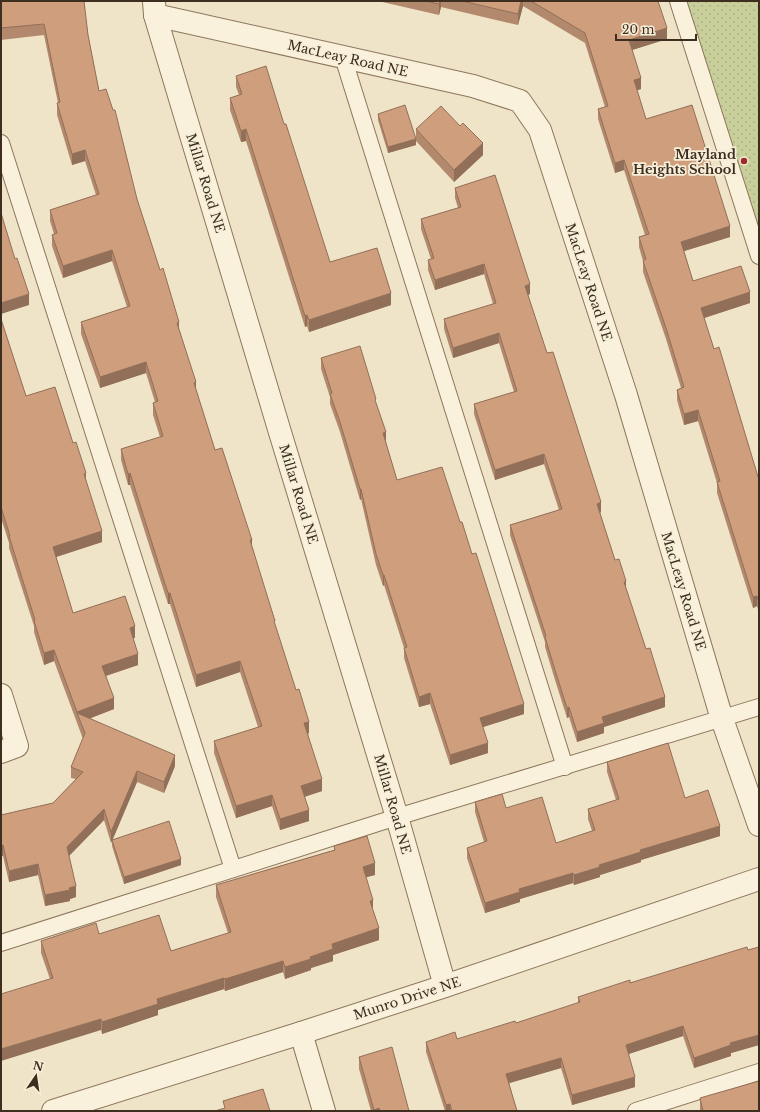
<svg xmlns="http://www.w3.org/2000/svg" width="760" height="1112" viewBox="0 0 760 1112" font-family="'Libre Baskerville',serif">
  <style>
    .park { fill: url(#park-dots) }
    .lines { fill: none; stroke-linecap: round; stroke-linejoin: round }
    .service-casing { stroke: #8d765c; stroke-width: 18 }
    .minor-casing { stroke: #8d765c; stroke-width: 24 }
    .service { stroke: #faf1dc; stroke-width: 16 }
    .minor { stroke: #faf1dc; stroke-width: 22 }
    .wall { fill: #b2896c }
    .shaded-wall { fill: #916f58 }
    .building { fill: #cf9f7d; stroke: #916f58 }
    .poi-dot { fill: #9e2a2b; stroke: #f7eed8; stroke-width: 1.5 }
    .labels { text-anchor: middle; stroke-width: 3.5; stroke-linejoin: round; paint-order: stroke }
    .street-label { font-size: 13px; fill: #3d2e20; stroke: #f7eed8 }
    .poi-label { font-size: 13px; font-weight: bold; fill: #3d2e20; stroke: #f7eed8; text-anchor: end }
  </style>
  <defs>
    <pattern id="park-dots" width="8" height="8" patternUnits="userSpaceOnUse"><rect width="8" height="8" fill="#c9cf9b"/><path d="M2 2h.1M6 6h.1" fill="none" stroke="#aeb285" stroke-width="1.8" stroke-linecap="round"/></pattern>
  </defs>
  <rect width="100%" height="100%" fill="#f0e4c8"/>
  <path class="park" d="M678 1H759V256Z"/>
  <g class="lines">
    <g class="service-casing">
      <g id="service">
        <path d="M678 1 759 256"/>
        <path d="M343 57 565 767"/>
        <path d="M1 143 233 869"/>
        <path d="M1 943 397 817 759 707"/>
        <path d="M636 1111 759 1072"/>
      </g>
    </g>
    <g class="minor-casing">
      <g id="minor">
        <path d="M154 2 155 15 279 429 397 817 445 986"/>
        <path d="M155 15 473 86 520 101 540 130 626 395 722 719 759 825"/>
        <path d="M1 695 17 746 1 752"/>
        <path d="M301 1033 324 1111"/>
        <path d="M53 1111 301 1033 445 986 759 879"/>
      </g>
    </g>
    <use href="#service" class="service"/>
    <use href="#minor" class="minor"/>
  </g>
  <g class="wall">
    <path d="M1 1H85H84L88 35 99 91 137 199 179 330 196 390 215 450 252 548 275 625 309 733 308 734 322 791 304 797 309 821 280 830 272 806 236 818 214 753V741L258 727 240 672 196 687 170 604H168L158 573 130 485H128L121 460V449L160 437 153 415V403L155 402 146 373 100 388 81 334V322L127 307 112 261 63 278 52 246V235L54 234 50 221V210L96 195 85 161 72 165 57 115V103H58L44 35 1 40Z"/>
    <path d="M378 1H658L667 39 632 50 641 89 637 90 646 119 730 237 684 251 693 281 750 303 704 318 714 349 759 480V613L757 606 753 608 717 493V483L698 421 684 425 677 400V390L681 388 666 339 643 272V261L639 247V237L645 235 624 170 615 173 598 119V109L605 107 585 43 523 6 518 25 441 7 439 15Z"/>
    <path d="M236 76 330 262 391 305 309 332 307 326 305 327 246 141 241 142 230 110V98L239 95 236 87Z"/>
    <path d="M378 114 416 139V129L483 155 454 182 416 141V145L388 153 378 120Z"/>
    <path d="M455 188 530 294 528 295 547 353 601 512 600 513 615 560 626 589 665 707 604 727V733L577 742 569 717 567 718 555 680 545 647V642L510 535V525L559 510 544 464 495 480 474 414V404L514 392 499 343 453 358 444 329V319L493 304 484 274 435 290 428 270V260L431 259 421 229V219L458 208 455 198Z"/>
    <path d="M1 319 26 396 73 443 86 482 102 542 56 557 73 613 135 638H133L138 665 106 676 114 709 90 718 175 766 164 793 137 782 113 839 181 865 124 884 112 846V841L111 843 104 820 69 856 76 897 70 899V901L45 906 38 875 9 882 3 856 1 815 53 803 76 779 71 778V767L83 739 54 661 44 665 34 632V626L9 548V543L1 518Z"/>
    <path d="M321 358 376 404 386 443 397 480 460 522 524 714 483 727 488 753 450 765 430 704 419 707 404 658V648L384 585 383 586 376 565 361 499 360 500 340 432 330 404V397L321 369Z"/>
    <path d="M607 762 685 798 720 836 641 860V862L600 875V877L574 885 573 883 520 899V902L485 913 467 858V848L484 842 475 812V802L506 808 556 843 592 831 588 819V809L616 800 607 772Z"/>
    <path d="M334 846 375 875 366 877 379 940 333 955V961L311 968V970L285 979 283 972 225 991 224 989 158 1010V1015L102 1034 101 1030 50 979 41 953V941L99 934 171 951 228 933 216 897V885L334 850Z"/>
    <path d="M759 947V1045L731 1053V1056L694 1068 683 1036 628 1054 635 1087 572 1105 561 1068 509 1083 517 1111H445L426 1052V1042L457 1039 516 1023 578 1003V997Z"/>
    <path d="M359 1057 409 1111H371L359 1069Z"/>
    <path d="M700 1098 759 1111H700Z"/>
  </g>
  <g class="shaded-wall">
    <path d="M440 1H441V7L439 15V4Z"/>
    <path d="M521 1H523V6L518 25V14Z"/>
    <path d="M667 28V39L629 51V40Z"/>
    <path d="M641 78V89L634 91V80Z"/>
    <path d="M246 129V141L241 142V131Z"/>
    <path d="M416 139V145L388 153V147Z"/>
    <path d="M483 143V155L454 182V170Z"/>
    <path d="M85 150V161L72 165V154Z"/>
    <path d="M624 160V170L615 173V163Z"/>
    <path d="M730 226V237L681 252V242Z"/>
    <path d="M112 250V261L63 278V266Z"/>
    <path d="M484 264V274L435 290V280Z"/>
    <path d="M530 284V294L525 296V286Z"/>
    <path d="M750 292V303L701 319V308Z"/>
    <path d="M391 293V305L309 332V320Z"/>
    <path d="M29 294V305L1 314V303Z"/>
    <path d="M307 315V326L305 327V316Z"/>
    <path d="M179 322V334L177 323Z"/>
    <path d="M499 333V343L453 358V348Z"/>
    <path d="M146 362V373L100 388V377Z"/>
    <path d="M196 382V393L194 383Z"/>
    <path d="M698 410V421L684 425V414Z"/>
    <path d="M386 432V443L383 433Z"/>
    <path d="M544 454V464L495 480V470Z"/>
    <path d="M86 473V484L84 474Z"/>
    <path d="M130 473V485H128V474Z"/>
    <path d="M360 489H361V499L360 500Z"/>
    <path d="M601 502V512L597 514V504Z"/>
    <path d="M102 531V542L53 558V547Z"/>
    <path d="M250 540H252V551Z"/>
    <path d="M383 575H384V585L383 586Z"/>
    <path d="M626 581V591L624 582Z"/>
    <rect x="168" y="593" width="2" height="11"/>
    <path d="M757 596V606L753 608V597Z"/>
    <path d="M135 626V638L130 639V628Z"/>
    <path d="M54 650V661L44 665V653Z"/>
    <path d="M138 654V665L102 677V666Z"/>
    <path d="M240 661V672L196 687V675Z"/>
    <path d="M430 693V704L419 707V697Z"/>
    <path d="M665 697V707L604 727V733L577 742V732L602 717Z"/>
    <path d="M114 698V709L81 722 77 713V723V712Z"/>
    <path d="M524 704V714L480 728V718Z"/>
    <path d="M569 707V717L567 718V708Z"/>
    <path d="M309 722V733L304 735V723Z"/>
    <path d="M488 743V753L450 765V755Z"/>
    <path d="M175 755V766L164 793V782Z"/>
    <path d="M137 771V782L111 843V832Z"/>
    <path d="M322 779V791L301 798V786Z"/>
    <path d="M272 795V806L236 818V806Z"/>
    <path d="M104 809V820L67 858V847Z"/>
    <path d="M309 810V821L280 830V819Z"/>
    <path d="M720 826V836L641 860V862L600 875V877L574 885V875L640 850Z"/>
    <rect x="1" y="845" width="2" height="11"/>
    <path d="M181 859V865L124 884V877Z"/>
    <path d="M375 863V875L363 878V867Z"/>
    <path d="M38 864V875L9 882V871Z"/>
    <path d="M573 873V883L520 899V902L485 913V903L519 889Z"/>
    <path d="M76 886V897L70 899V901L45 906V895Z"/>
    <path d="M373 900V911L370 901Z"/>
    <path d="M379 928V940L333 955V961L311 968V970L285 979V967L310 957 332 944Z"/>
    <path d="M283 961V972L225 991V979Z"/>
    <path d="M224 978V989L158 1010V1015L102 1034V1022L157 999Z"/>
    <path d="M101 1019V1030L1 1061V1049Z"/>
    <path d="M683 1026V1036L626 1055V1045Z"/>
    <path d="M759 1035V1045L731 1053V1056L694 1068V1058L730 1043Z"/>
    <path d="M561 1058V1068L506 1084V1074Z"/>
    <path d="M635 1077V1087L572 1105V1095Z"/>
    <path d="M450 1104V1111H446V1105Z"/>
    <path d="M379 1108V1111H374V1110Z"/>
  </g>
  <g class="building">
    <path d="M1 1H84L88 35 99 91 106 89 113 110H115L137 199 160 270 163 268 179 322 177 323 196 382 194 383 215 450 222 448 252 540H250L275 621H274L296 690 299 689 309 722 304 723 322 779 301 786 309 810 280 819 272 795 236 806 214 741 262 726 240 661 196 675 170 593H168L158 562 130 473 128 474 121 449 163 436 153 403 158 401 146 362 100 377 81 322 130 306 112 250 63 266 52 235 57 233 50 210 99 194 85 150 72 154 57 103 60 102 44 24 1 28Z"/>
    <path d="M425 1H440L439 4Z"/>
    <path d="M462 1H521L518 14Z"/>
    <path d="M531 1H658L667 28 629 40 641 78 634 80 646 119 692 105 730 226 681 242 693 281 741 266 750 292 701 308 714 349 719 347 759 480V602L757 596 753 597 717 482 720 481 698 410 684 414 677 390 684 387 666 328 643 261 646 259 639 237 649 234 624 160 615 163 598 109 608 106 585 33Z"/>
    <path d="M266 66 284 124H286L330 262 377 248 391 293 309 320 307 315 305 316 246 129 241 131 230 98 242 94 236 76Z"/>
    <path d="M405 105 416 139 388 147 378 114Z"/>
    <path d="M441 106 460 126 463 123 483 143 454 170 416 129Z"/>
    <path d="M495 175 530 284 525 286 547 353 553 352 601 502 597 504 615 560 619 559 626 581 624 582 646 649 650 648 665 697 602 717 604 723 577 732 569 707 567 708 555 670 545 637 546 636 510 525 562 509 544 454 495 470 474 404 517 391 499 333 453 348 444 319 496 303 484 264 435 280 428 260 434 258 421 219 461 207 455 188Z"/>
    <path d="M1 213 15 259 17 258 29 294 1 303Z"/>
    <path d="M1 319 26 396 55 387 73 443 76 442 86 473 84 474 102 531 53 547 73 613 125 596 135 626 130 628 138 654 102 666 114 698 77 712 54 650 44 653 34 621 35 620 9 536H10L1 507Z"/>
    <path d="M360 346 376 399 375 400 386 432 383 433 397 480 442 467 460 522H462L472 554 476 553 524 704 480 718 488 743 450 755 430 693 419 697 404 648 407 647 384 575H383L376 554 361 489H360L340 422 330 394 332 393 321 358Z"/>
    <path d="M77 713 175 755 164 782 137 771 111 832 104 809 67 847 76 886 69 888 70 890 45 895 38 864 9 871 3 845H1V815L53 803 83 772 71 767 85 733Z"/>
    <path d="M668 743 685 798 708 790 720 826 640 850 641 852 599 865 600 867 574 875 573 873 519 889 520 892 485 903 467 848 487 841 475 802 502 794 506 808 542 797 556 843 595 830 588 809 619 799 607 762Z"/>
    <path d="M169 821 181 859 124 877 112 840Z"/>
    <path d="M367 836 375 863 363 867 373 900 370 901 379 928 332 944 333 949 310 957 311 959 285 967 283 961 225 979 224 978 157 999 158 1004 102 1022 101 1019 1 1049V994L53 978 41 941 96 923 99 934 159 915 171 951 231 932 216 885 335 850 334 846Z"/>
    <path d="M747 947 748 950 759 947V1035L730 1043 731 1045 694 1058 683 1026 626 1045 635 1077 572 1095 561 1058 506 1074 517 1111H452L450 1104 446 1105 426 1042 455 1032 457 1039 515 1021 516 1023 580 1002 578 997 630 980V983Z"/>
    <path d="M392 1047 409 1111H380L379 1108 374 1110 359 1057Z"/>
    <path d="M759 1081V1111H703L700 1098Z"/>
    <path d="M263 1089 270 1111H215L225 1108 223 1101Z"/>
  </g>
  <circle class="poi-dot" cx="744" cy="161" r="4"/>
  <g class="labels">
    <g class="street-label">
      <text transform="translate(348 58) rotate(13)" y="5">MacLeay Road NE</text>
      <text transform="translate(206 183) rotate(73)" y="5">Millar Road NE</text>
      <text transform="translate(589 282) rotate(72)" y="5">MacLeay Road NE</text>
      <text transform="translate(299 494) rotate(73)" y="5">Millar Road NE</text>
      <text transform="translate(684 591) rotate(73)" y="5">MacLeay Road NE</text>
      <text transform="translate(393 804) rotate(74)" y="5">Millar Road NE</text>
      <text transform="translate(407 998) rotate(-18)" y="5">Munro Drive NE</text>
    </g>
    <g class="poi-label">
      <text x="736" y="159">Mayland<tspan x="736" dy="15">Heights School</tspan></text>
    </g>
  </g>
  <rect width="760" height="1112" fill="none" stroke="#3d2e20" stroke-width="4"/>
  <g transform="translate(36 1076) rotate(13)" stroke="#f7eed8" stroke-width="3" paint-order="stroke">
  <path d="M0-3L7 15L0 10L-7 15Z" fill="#3d2e20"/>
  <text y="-6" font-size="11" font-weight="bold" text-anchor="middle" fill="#3d2e20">N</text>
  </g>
  <path d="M616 34v6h80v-6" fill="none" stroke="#3d2e20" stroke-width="2"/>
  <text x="622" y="34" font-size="12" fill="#3d2e20" stroke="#f7eed8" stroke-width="3" paint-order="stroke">20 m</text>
</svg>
